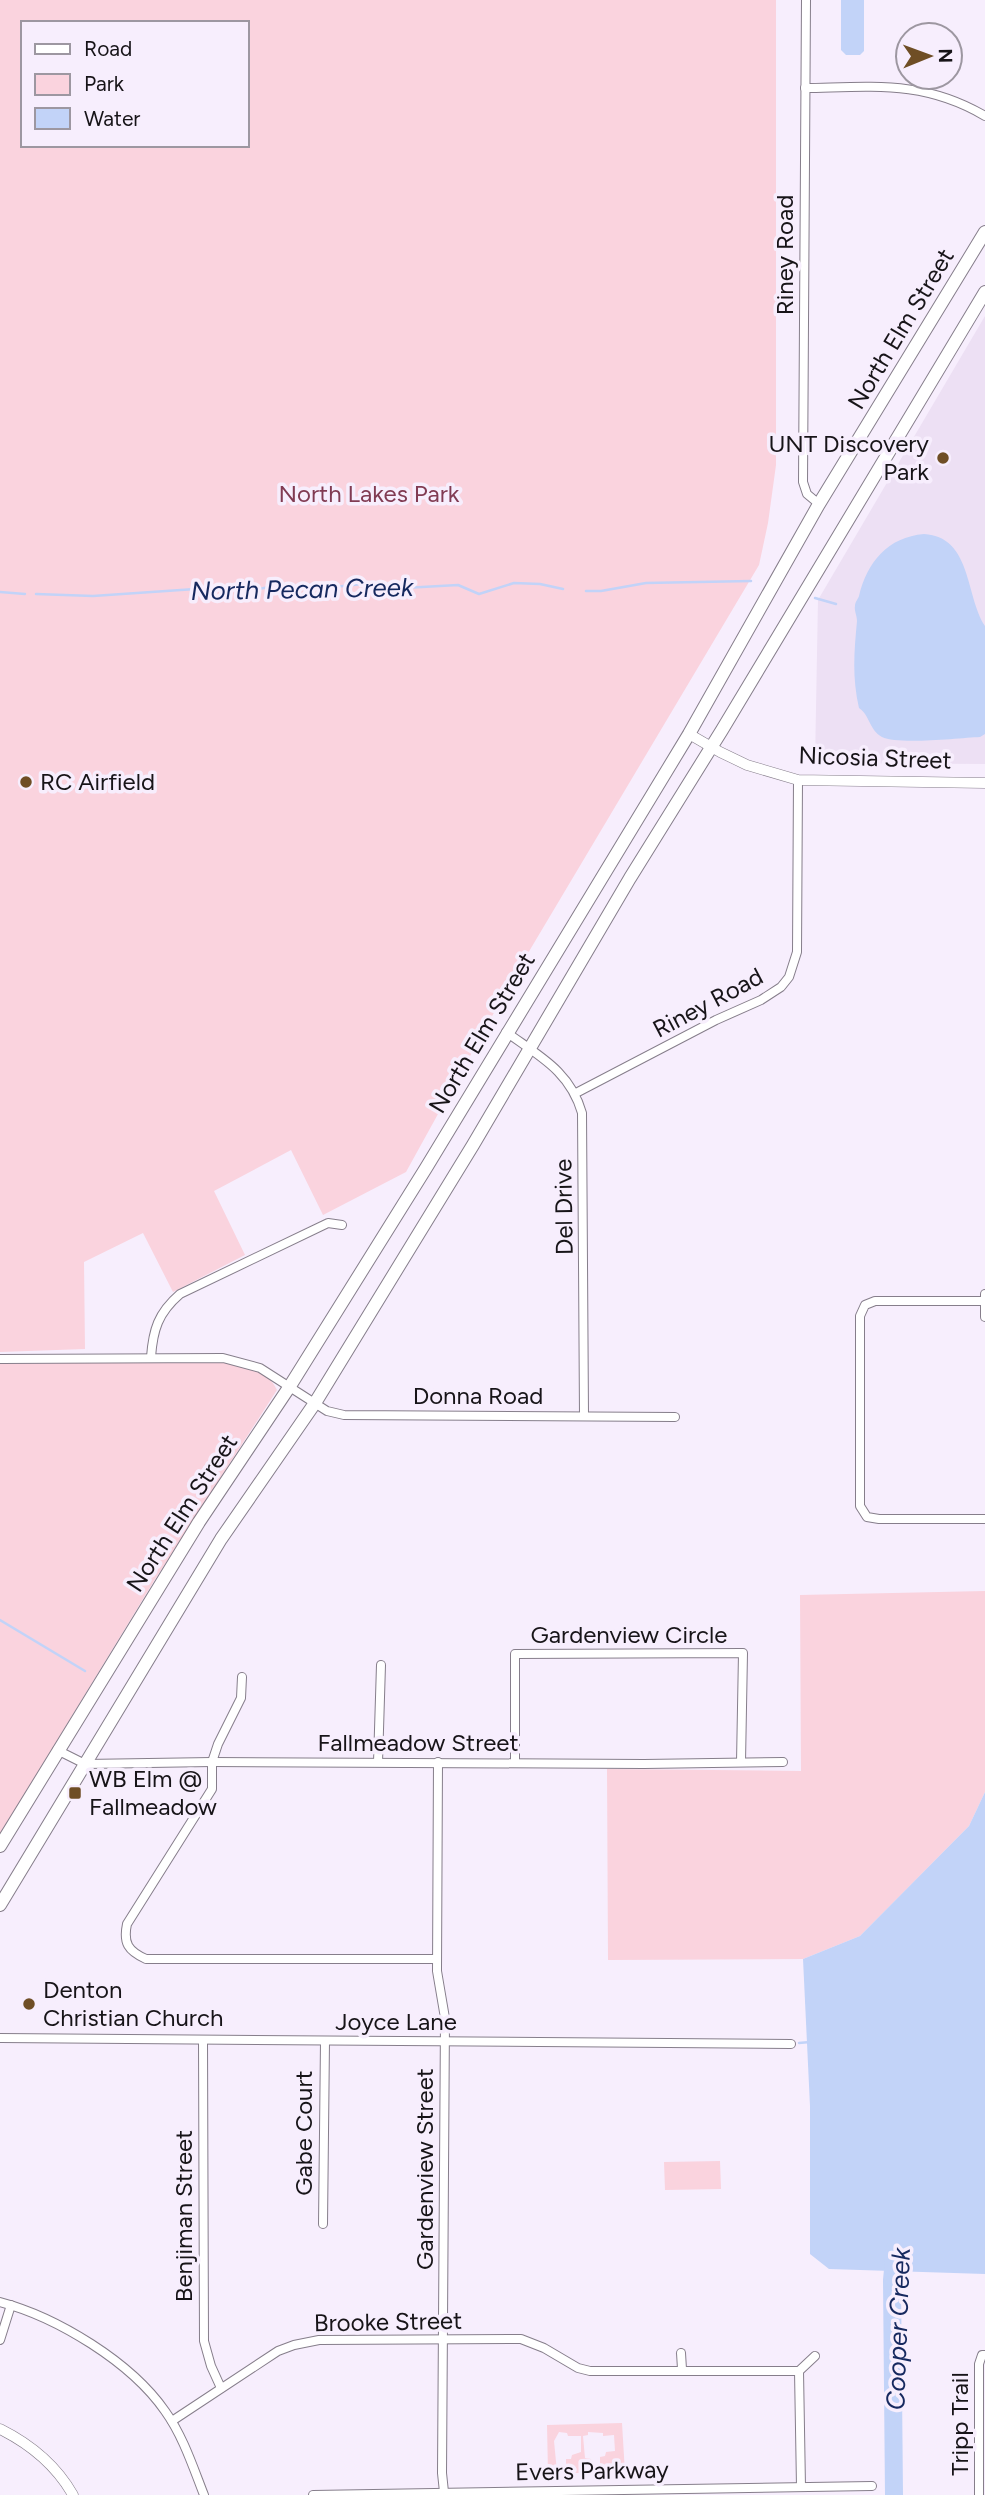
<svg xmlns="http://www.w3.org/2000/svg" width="985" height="2495" viewBox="0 0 985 2495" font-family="Figtree,sans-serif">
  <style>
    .built { fill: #ede0f4 }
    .green { fill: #fad3de; fill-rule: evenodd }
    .water { fill: #c2d3f8 }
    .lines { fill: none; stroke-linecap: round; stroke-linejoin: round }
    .stream { stroke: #c2d3f8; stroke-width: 2.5 }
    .river { stroke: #c2d3f8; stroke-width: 18 }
    .minor-casing { stroke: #867e8b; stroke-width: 10 }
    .tertiary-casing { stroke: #867e8b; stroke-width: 11 }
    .primary-casing { stroke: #867e8b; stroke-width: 14 }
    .minor { stroke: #fff; stroke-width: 8 }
    .tertiary { stroke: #fff; stroke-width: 10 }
    .primary { stroke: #fff; stroke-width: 12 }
    .poi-dot { fill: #6f4e25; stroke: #f7eefd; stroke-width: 2.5 }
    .labels { text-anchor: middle; stroke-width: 7; stroke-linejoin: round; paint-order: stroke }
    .street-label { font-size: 24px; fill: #171418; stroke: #f7eefd }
    .poi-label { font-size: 24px; fill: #171418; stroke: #f7eefd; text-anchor: start }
    .park-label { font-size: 24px; fill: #813b53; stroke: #f7eefd }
    .water-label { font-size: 26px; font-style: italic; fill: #16295f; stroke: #f7eefd }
  </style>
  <rect width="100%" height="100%" fill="#f7eefd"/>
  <path class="built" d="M985 316V764L815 763 818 600Z"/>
  <g class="green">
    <path d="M0 0H776V465L768 523 759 565 512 980 406 1172 323 1215 291 1150 214 1191 245 1255 173 1292 143 1233 84 1262 85 1349 0 1352ZM23 23H247V145H23Z"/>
    <path d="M209 1361C232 1363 266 1365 277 1390L154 1581 0 1834V1364Z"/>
    <path d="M985 1591V1792L969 1826 860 1936 803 1959 608 1960 607 1769 801 1771 800 1595Z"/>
    <path d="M720 2161 721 2189 665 2190 664 2162Z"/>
    <path d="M622 2423 625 2473 600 2472V2457L605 2456 606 2452 615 2451 614 2435 603 2436V2433L588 2432V2435L583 2436 585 2458 591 2459 592 2473H566V2459H571L572 2455 581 2452V2436H568L567 2433 559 2432 554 2441 557 2472 548 2473 547 2425Z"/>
  </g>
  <g class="water">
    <path d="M841 0H864V51L860 55H846L841 50Z"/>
    <path d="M924 534C972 537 965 595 985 626V734L980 737C959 738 898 745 882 737 869 730 870 715 859 708 852 678 854 652 857 621 857 616 854 610 855 606 855 602 858 599 859 596 867 562 888 537 924 534Z"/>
    <path d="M985 1792V2274L829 2269 810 2254V2106L803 1959 860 1936 969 1826Z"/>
  </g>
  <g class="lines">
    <g class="stream">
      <path d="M586 591H601L646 583 751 581"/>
      <path d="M0 592 25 594"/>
      <path d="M36 594 93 596 210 588H237L249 591 269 587 325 584 334 587 362 584 371 587 390 583 404 588 458 585 479 594 514 583 540 584 563 589"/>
      <path d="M815 598 836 604"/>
      <path d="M0 1620 85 1671"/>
      <path d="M799 2043 810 2042"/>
    </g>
    <path class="river" d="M894 2495 892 2280 895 2249"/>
    <g class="minor-casing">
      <g id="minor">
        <path d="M806 0 803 482 807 494 819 504"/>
        <path d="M805 88C873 87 924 80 985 116"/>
        <path d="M506 1032C539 1056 570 1071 582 1113L584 1415"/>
        <path d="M576 1093 716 1020 761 1000 781 987 789 977 797 952 798 780"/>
        <path d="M985 1294V1317"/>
        <path d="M985 1301H875L865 1305 860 1316V1506L867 1517 879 1519H985"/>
        <path d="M151 1357C153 1330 158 1313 180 1294L328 1223 342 1225"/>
        <path d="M0 1359 223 1358 260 1368 327 1411 344 1415 675 1417"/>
        <path d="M242 1677 241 1698 218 1744 212 1762V1789L127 1924C123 1943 128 1951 146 1959H437"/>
        <path d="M57 1750 85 1764 212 1762 644 1764 783 1762"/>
        <path d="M378 1762 381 1665"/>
        <path d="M438 1762 437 1971 445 2018 442 2473 444 2492"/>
        <path d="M515 1762V1654L743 1653 741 1762"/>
        <path d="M0 2038 791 2044"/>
        <path d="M203 2040 204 2341 211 2366 221 2388"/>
        <path d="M323 2224 325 2041"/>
        <path d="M0 2302C57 2317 131 2362 165 2411 183 2436 193 2467 204 2495"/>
        <path d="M0 2340 11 2305"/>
        <path d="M681 2353 682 2369"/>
        <path d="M799 2371 801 2487"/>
        <path d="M172 2421 278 2351 294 2345 319 2340 521 2339 544 2348 578 2368 590 2371H799L815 2356"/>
        <path d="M313 2495 872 2486"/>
        <path d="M979 2495V2364L982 2355H985"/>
      </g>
    </g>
    <g class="tertiary-casing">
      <g id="tertiary">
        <path d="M689 734 720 752 747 765 798 780 985 783"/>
        <path d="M0 2429C30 2444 56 2465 73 2495"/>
      </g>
    </g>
    <g class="primary-casing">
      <g id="primary">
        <path d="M0 1846 199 1522 290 1386 426 1168 689 734 819 504 985 232"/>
        <path d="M0 1905 221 1539 315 1403 473 1145 630 878 722 730 985 292"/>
      </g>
    </g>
    <use href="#minor" class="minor"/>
    <use href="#tertiary" class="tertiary"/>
    <use href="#primary" class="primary"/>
  </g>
  <g class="poi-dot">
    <circle cx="943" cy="458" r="7"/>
    <circle cx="26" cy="782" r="7"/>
    <rect x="68" y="1786" width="14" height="14" rx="3.5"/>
    <circle cx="29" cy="2004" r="7"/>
  </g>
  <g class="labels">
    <g class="street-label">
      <text transform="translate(785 255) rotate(-90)" y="8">Riney Road</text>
      <text transform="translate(901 329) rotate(-59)" y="8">North Elm Street</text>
      <text transform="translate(875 758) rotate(2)" y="8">Nicosia Street</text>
      <text transform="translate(708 1003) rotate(-28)" y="8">Riney Road</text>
      <text transform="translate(482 1033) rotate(-59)" y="8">North Elm Street</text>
      <text transform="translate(564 1207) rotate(-91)" y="8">Del Drive</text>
      <text x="478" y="1404">Donna Road</text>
      <text transform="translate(182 1513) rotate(-57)" y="8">North Elm Street</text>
      <text x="629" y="1643">Gardenview Circle</text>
      <text x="418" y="1751">Fallmeadow Street</text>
      <text x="396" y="2030">Joyce Lane</text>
      <text transform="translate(304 2133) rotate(-90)" y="8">Gabe Court</text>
      <text transform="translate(425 2169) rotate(-90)" y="8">Gardenview Street</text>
      <text transform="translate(184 2216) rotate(-90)" y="8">Benjiman Street</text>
      <text transform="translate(388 2322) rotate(-1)" y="8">Brooke Street</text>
      <text transform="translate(960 2424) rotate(-90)" y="8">Tripp Trail</text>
      <text transform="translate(592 2471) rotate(-1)" y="8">Evers Parkway</text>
    </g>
    <g class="poi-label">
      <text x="929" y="452" text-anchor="end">UNT Discovery<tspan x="929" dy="28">Park</tspan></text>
      <text x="40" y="790">RC Airfield</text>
      <text x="89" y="1787">WB Elm @<tspan x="89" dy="28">Fallmeadow</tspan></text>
      <text x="43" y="1998">Denton<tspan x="43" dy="28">Christian Church</tspan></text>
    </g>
    <g class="park-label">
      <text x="369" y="502">North Lakes Park</text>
    </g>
    <g class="water-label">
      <text transform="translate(302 589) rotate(-1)" y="9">North Pecan Creek</text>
      <text transform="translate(898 2329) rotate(-88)" y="9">Cooper Creek</text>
    </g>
  </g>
  <rect x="21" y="21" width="228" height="126" fill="#f7eefd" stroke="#9d97a1" stroke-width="2"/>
  <rect x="35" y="44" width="35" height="10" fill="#ffffff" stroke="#9d97a1" stroke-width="2"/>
  <text x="84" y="56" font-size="21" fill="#171418">Road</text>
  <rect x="35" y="74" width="35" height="21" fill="#fad3de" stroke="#9d97a1" stroke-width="2"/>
  <text x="84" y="91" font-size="21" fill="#171418">Park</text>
  <rect x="35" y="108" width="35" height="21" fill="#c2d3f8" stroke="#9d97a1" stroke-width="2"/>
  <text x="84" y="126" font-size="21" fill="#171418">Water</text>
  <g transform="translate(929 56) rotate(89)"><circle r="33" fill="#f7eefd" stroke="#9d97a1" stroke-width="2"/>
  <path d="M0-5L12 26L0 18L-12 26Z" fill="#6f4e25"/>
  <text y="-10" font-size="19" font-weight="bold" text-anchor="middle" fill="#171418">N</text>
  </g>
</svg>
